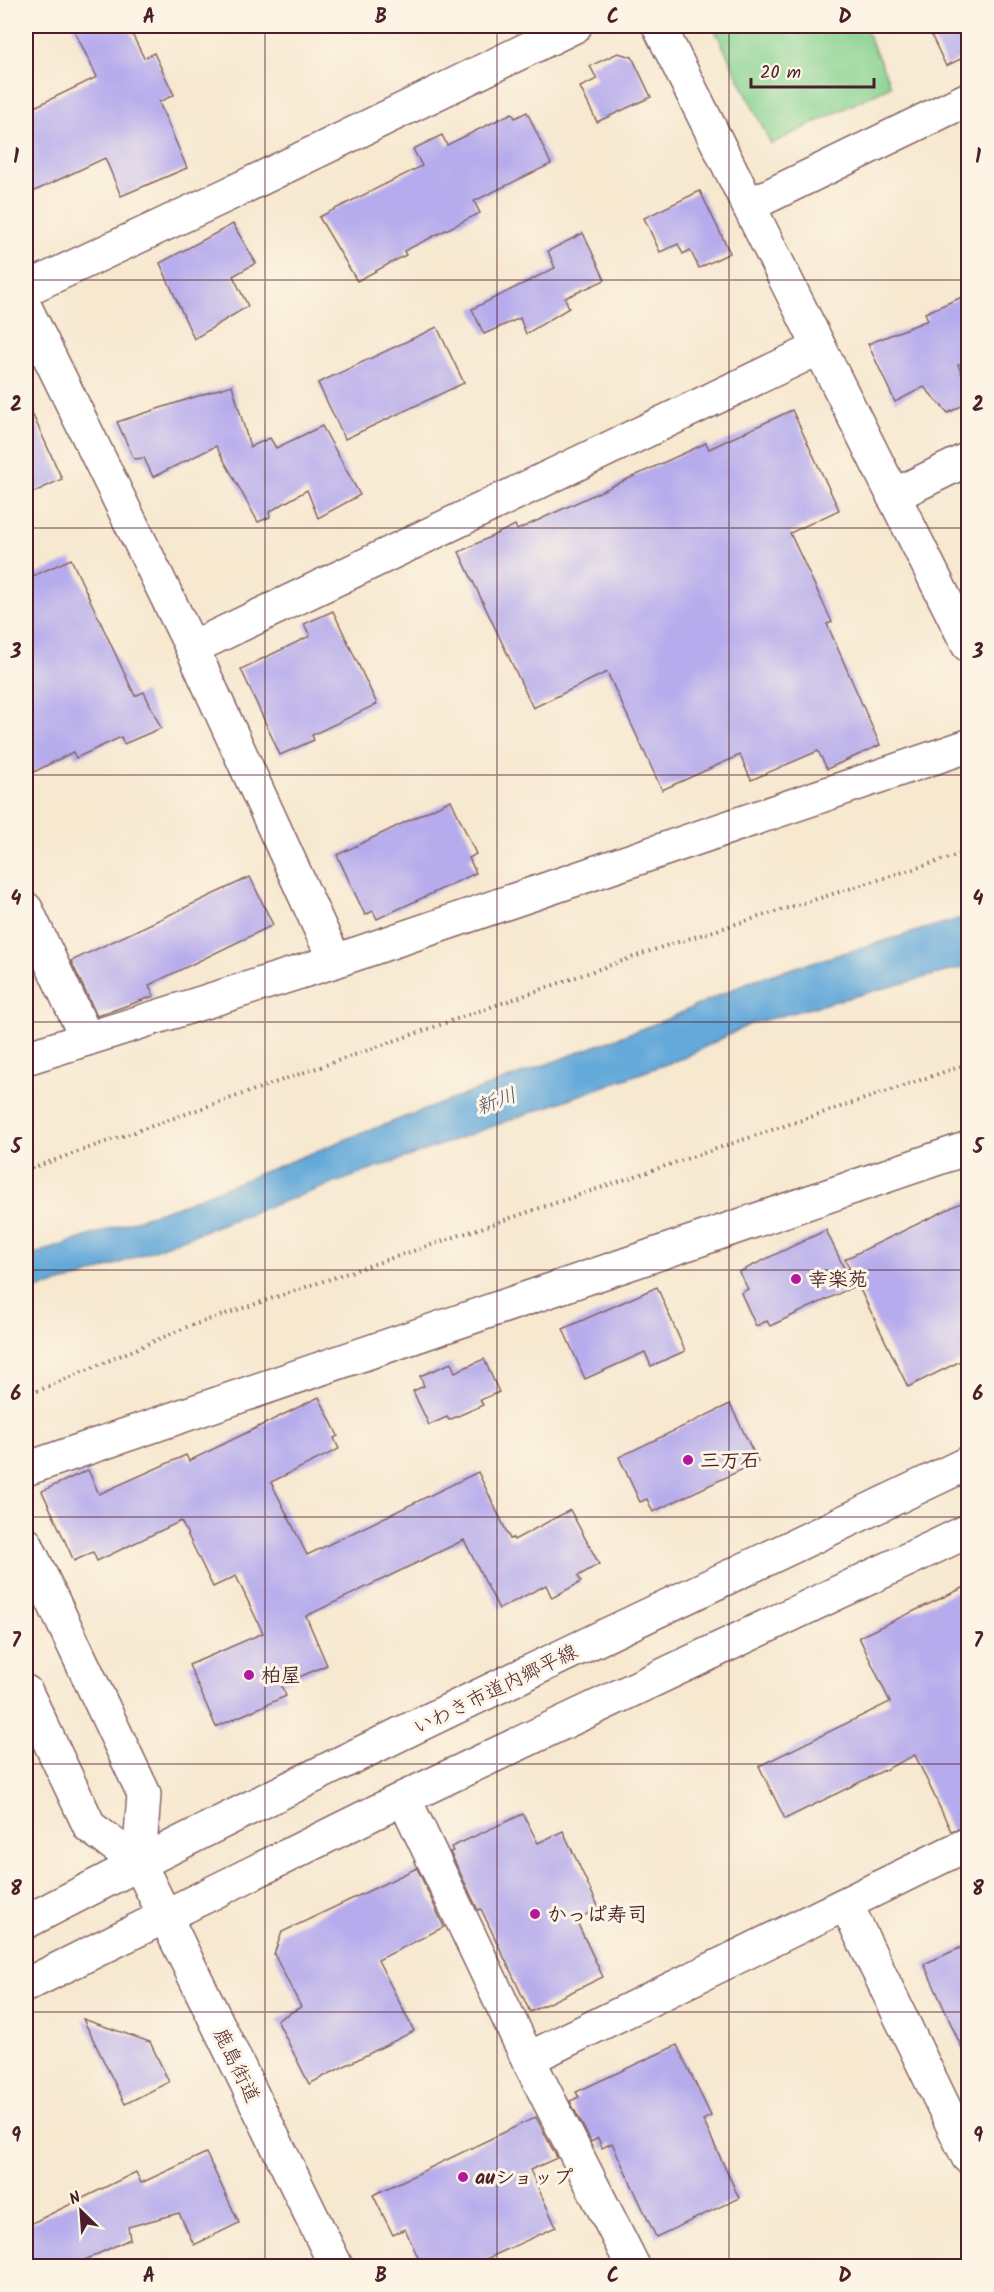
<svg xmlns="http://www.w3.org/2000/svg" width="994" height="2292" viewBox="0 0 994 2292" font-family="Kalam,'Klee One',sans-serif">
  <style>
    .green { fill: #85d28f; stroke: #68785d; stroke-width: 1.5 }
    .water { fill: #63a9d9; stroke: #566482; stroke-width: 1.5 }
    .building { fill: #b6abec }
    .lines { fill: none; stroke-linecap: round; stroke-linejoin: round }
    .minor-casing { stroke: #876565; stroke-width: 36 }
    .path { stroke: #876565; stroke-width: 4; stroke-dasharray: 1.5 4.5; stroke-linecap: butt }
    .minor { stroke: #fff; stroke-width: 33 }
    .grid { fill: none; stroke: #4a1f2b; stroke-width: 1.5; stroke-opacity: 0.55 }
    .poi-dot { fill: #b5179e; stroke: #fcf5e5; stroke-width: 2 }
    .labels { text-anchor: middle; stroke-width: 6; stroke-linejoin: round; paint-order: stroke }
    .poi-label { font-size: 20px; font-weight: bold; fill: #4a1f2b; stroke: #fcf5e5; text-anchor: start }
    .street-label { font-size: 20px; fill: #4a1f2b; stroke: #fcf5e5 }
    .water-label { font-size: 21px; font-style: italic; fill: #545671; stroke: #fcf5e5 }
    .neatline { fill: none; stroke: #4a1f2b; stroke-width: 2 }
    .grid-label { font-size: 20px; text-anchor: middle; font-weight: bold; fill: #4a1f2b }
  </style>
  <rect width="100%" height="100%" fill="#fcf5e5"/>
  <filter id="ink" filterUnits="userSpaceOnUse"><feTurbulence type="fractalNoise" baseFrequency=".0167" numOctaves="2"/><feDisplacementMap in="SourceGraphic" scale="12" xChannelSelector="R" yChannelSelector="G"/><feConvolveMatrix kernelMatrix="1 2 1 2 8 2 1 2 1" color-interpolation-filters="sRGB"/></filter>
  <filter id="wash" filterUnits="userSpaceOnUse"><feTurbulence type="fractalNoise" baseFrequency=".008" numOctaves="4" result="noise"/><feDisplacementMap in="SourceGraphic" scale="24" xChannelSelector="R" yChannelSelector="G"/><feGaussianBlur stdDeviation="1.35" result="paint"/><feColorMatrix in="noise" values="0 0 0 0 0 0 0 0 0 0 0 0 0 0 0 0 0 1.4 0 .05"/><feComposite in="paint" operator="in"/></filter>
  <g filter="url(#wash)">
    <rect width="100%" height="100%" fill="#f7e8d0"/>
    <path class="green" d="M713 26H864L891 86 771 144Z"/>
    <path class="water" d="M968 916V966L750 1024 683 1058 232 1220 83 1277 26 1292V1257L178 1206 357 1135 665 1020 753 980Z"/>
    <g id="blocks">
      <g class="building">
        <path d="M72 26H128L144 58 154 53 174 95 159 102 187 168 121 196 105 158 26 195V111L97 77Z"/>
        <path d="M927 26H969V55L946 66Z"/>
        <path d="M618 53 632 57 651 97 597 122 580 87 597 79 590 66Z"/>
        <path d="M527 112 551 164 474 201 480 213 404 251 406 255 357 281 319 217 422 166 413 149 442 135 447 145 512 113 515 118Z"/>
        <path d="M700 191 730 253 699 268 690 250 683 254 678 244 660 252 644 218Z"/>
        <path d="M233 224 256 263 233 276 248 306 194 339 160 263Z"/>
        <path d="M583 233 605 280 565 298 569 308 526 334 520 318 484 334 472 309 555 268 548 251Z"/>
        <path d="M969 294V360L958 365 969 391V402L948 413 924 387 895 402 868 344 928 320 925 313Z"/>
        <path d="M437 327 464 383 345 439 318 383Z"/>
        <path d="M232 385 250 447 270 438 276 448 322 426 360 495 318 518 307 490 269 512 270 517 258 522 216 446 153 477 144 458 134 459 117 422Z"/>
        <path d="M26 400 62 479 26 496Z"/>
        <path d="M792 410 839 510 790 533 832 622 827 624 880 745 827 769 818 751 751 780 740 755 662 790 607 672 533 708 459 552 515 525 517 530 706 443 709 449Z"/>
        <path d="M71 559 135 696 144 692 161 728 124 744 121 737 76 758 73 752 26 776V579Z"/>
        <path d="M333 611 377 704 312 735 314 740 280 755 241 669 310 636 304 624Z"/>
        <path d="M451 800 476 854 469 858 476 873 377 919 373 911 365 915 337 855Z"/>
        <path d="M250 877 273 925 149 985 154 996 97 1016 71 961Z"/>
        <path d="M969 1199V1357L908 1387 845 1259Z"/>
        <path d="M826 1230 853 1287 770 1326 767 1321 756 1326 741 1293 748 1289 739 1272Z"/>
        <path d="M657 1287 685 1351 651 1366 645 1352 585 1379 563 1329Z"/>
        <path d="M484 1359 499 1392 480 1400 483 1405 449 1420 447 1417 429 1425 413 1391 424 1386 420 1376 451 1363 455 1372Z"/>
        <path d="M319 1397 338 1436 334 1438 339 1449 271 1482 307 1555 478 1472 510 1539 513 1538 514 1540 570 1510 599 1564 578 1576 581 1582 552 1598 546 1585 499 1609 464 1540 306 1616 327 1665 281 1685 286 1696 216 1727 189 1665 263 1633 236 1576 213 1587 181 1521 97 1561 93 1552 74 1561 42 1491 88 1470 99 1494 186 1455 189 1461Z"/>
        <path d="M730 1404 758 1462 653 1512 647 1499 640 1502 619 1457Z"/>
        <path d="M969 1585V1825L951 1831 915 1755 785 1819 759 1766 890 1702 859 1637Z"/>
        <path d="M523 1814 538 1843 563 1831 599 1908 576 1920 603 1977 530 2012 481 1909 478 1910 450 1852 453 1851 451 1847Z"/>
        <path d="M417 1868 444 1927 378 1960 414 2031 309 2084 277 2020 301 2007 274 1954 282 1932Z"/>
        <path d="M969 1944V2064L924 1964Z"/>
        <path d="M83 2019 150 2042 169 2082 125 2104Z"/>
        <path d="M677 2045 711 2116 703 2120 739 2198 656 2237 612 2143 602 2148 598 2138 591 2142 570 2101 579 2097 576 2092Z"/>
        <path d="M536 2117 557 2158 530 2170 556 2227 471 2266H422L405 2229 393 2235 373 2195Z"/>
        <path d="M206 2153 239 2223 194 2245 179 2213 128 2227 130 2239 72 2266H26V2226L136 2172 141 2183Z"/>
      </g>
    </g>
  </g>
  <g filter="url(#ink)">
    <use href="#blocks" fill-opacity="0" stroke="#876565" stroke-width="1.5"/>
    <g class="lines">
      <g class="minor-casing">
        <g id="minor">
          <path d="M659 26 968 645"/>
          <path d="M750 205 968 99"/>
          <path d="M26 289 229 194 575 26"/>
          <path d="M26 309 192 648 335 961"/>
          <path d="M893 496 968 459"/>
          <path d="M192 648 819 348"/>
          <path d="M26 909 87 1039"/>
          <path d="M26 1058 335 961 968 746"/>
          <path d="M26 1469 968 1148"/>
          <path d="M26 1544 144 1794 139 1863"/>
          <path d="M26 1692 90 1827 139 1863 336 2266"/>
          <path d="M404 1798 528 2059 633 2266"/>
          <path d="M846 1904 968 2157"/>
          <path d="M26 1922C335 1760 653 1614 968 1463"/>
          <path d="M26 1985 404 1798 968 1531"/>
          <path d="M528 2059 968 1844"/>
        </g>
      </g>
      <g class="path">
        <path d="M26 1170 662 947 968 852"/>
        <path d="M26 1396 187 1327 968 1064"/>
      </g>
      <use href="#minor" class="minor"/>
    </g>
  </g>
  <path class="grid" d="M265 26V2266M497 26V2266M729 26V2266M26 280H968M26 528H968M26 775H968M26 1022H968M26 1270H968M26 1517H968M26 1764H968M26 2012H968"/>
  <g class="poi-dot">
    <circle cx="796" cy="1279" r="6"/>
    <circle cx="688" cy="1460" r="6"/>
    <circle cx="249" cy="1675" r="6"/>
    <circle cx="535" cy="1914" r="6"/>
    <circle cx="463" cy="2177" r="6"/>
  </g>
  <g class="labels">
    <g class="poi-label">
      <text x="808" y="1286">幸楽苑</text>
      <text x="700" y="1467">三万石</text>
      <text x="261" y="1682">柏屋</text>
      <text x="547" y="1921">かっぱ寿司</text>
      <text x="475" y="2184">auショップ</text>
    </g>
    <g class="street-label">
      <text transform="translate(495 1689) rotate(-26)" y="7">いわき市道内郷平線</text>
      <text transform="translate(237 2065) rotate(64)" y="7">鹿島街道</text>
    </g>
    <g class="water-label">
      <text transform="translate(496 1101) rotate(-20)" y="7">新川</text>
    </g>
  </g>
  <rect width="994" height="2292" fill="none" stroke="#fcf5e5" stroke-width="66"/>
  <g transform="translate(81 2211) rotate(335)" stroke="#fcf5e5" stroke-width="4.5" paint-order="stroke">
  <path d="M0-4.5L10 22L0 15L-10 22Z" fill="#4a1f2b"/>
  <text y="-9" font-size="16" font-weight="bold" text-anchor="middle" fill="#4a1f2b">N</text>
  </g>
  <path d="M751 78v9h123v-9" fill="none" stroke="#4a1f2b" stroke-width="3"/>
  <text x="760" y="78" font-size="18" fill="#4a1f2b" stroke="#fcf5e5" stroke-width="4.5" paint-order="stroke">20 m</text>
  <rect x="33" y="33" width="928" height="2226" class="neatline"/>
  <g class="grid-label">
    <text x="149" y="23">A</text>
    <text x="381" y="23">B</text>
    <text x="613" y="23">C</text>
    <text x="845" y="23">D</text>
    <text x="16" y="163">1</text>
    <text x="978" y="163">1</text>
    <text x="16" y="411">2</text>
    <text x="978" y="411">2</text>
    <text x="16" y="658">3</text>
    <text x="978" y="658">3</text>
    <text x="16" y="905">4</text>
    <text x="978" y="905">4</text>
    <text x="16" y="1153">5</text>
    <text x="978" y="1153">5</text>
    <text x="16" y="1400">6</text>
    <text x="978" y="1400">6</text>
    <text x="16" y="1647">7</text>
    <text x="978" y="1647">7</text>
    <text x="16" y="1895">8</text>
    <text x="978" y="1895">8</text>
    <text x="16" y="2142">9</text>
    <text x="978" y="2142">9</text>
    <text x="149" y="2282">A</text>
    <text x="381" y="2282">B</text>
    <text x="613" y="2282">C</text>
    <text x="845" y="2282">D</text>
  </g>
</svg>
